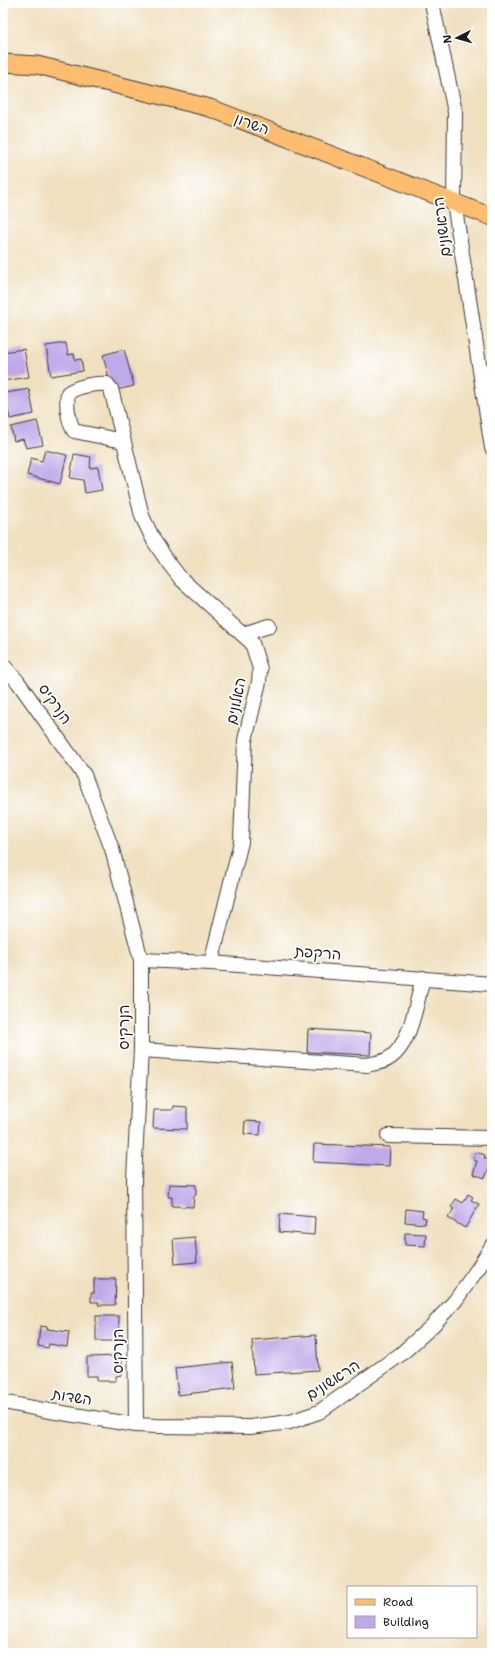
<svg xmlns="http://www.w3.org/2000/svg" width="495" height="1656" viewBox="0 0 495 1656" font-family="'Shantell Sans','Playpen Sans Hebrew',sans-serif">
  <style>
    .building { fill: #c0a9e9 }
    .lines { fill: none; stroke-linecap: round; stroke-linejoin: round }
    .minor-casing { stroke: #3c3935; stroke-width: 16 }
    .major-casing { stroke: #3c3935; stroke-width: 19 }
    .minor { stroke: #fff; stroke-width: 14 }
    .major { stroke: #fcbd6f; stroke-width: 17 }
    .labels { text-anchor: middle; stroke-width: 3.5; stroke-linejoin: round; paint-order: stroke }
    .street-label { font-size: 15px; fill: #1c1c1c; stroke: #fff }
  </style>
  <rect width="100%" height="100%" fill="#fff"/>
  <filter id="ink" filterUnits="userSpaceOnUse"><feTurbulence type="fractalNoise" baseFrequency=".025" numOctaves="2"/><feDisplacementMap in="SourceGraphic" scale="8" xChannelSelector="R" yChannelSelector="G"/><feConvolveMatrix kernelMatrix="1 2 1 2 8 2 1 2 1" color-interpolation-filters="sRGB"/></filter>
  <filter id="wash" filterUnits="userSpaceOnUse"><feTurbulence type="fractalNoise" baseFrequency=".012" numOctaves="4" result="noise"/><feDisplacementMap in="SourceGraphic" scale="16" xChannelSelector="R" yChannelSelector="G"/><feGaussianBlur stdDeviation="0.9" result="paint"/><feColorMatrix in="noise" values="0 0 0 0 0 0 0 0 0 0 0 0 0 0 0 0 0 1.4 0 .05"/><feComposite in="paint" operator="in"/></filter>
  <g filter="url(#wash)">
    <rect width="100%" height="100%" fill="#f0e0c0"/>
    <g id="blocks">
      <g class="building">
        <path d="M66 343 68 355 74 354 75 360 81 359 83 371 51 376 46 346Z"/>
        <path d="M24 349 29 377 3 381V352Z"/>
        <path d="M124 349 134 386 112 391 103 355Z"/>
        <path d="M29 389 34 414 10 419 5 393Z"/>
        <path d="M37 421 43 445 26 448 23 439 14 441 11 427Z"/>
        <path d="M45 450 67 455 60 484 27 475 31 458 42 461Z"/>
        <path d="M74 454 91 457 90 468 98 467 102 490 85 493 83 480 70 478Z"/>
        <path d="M308 1029 371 1033 370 1055 307 1052Z"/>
        <path d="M173 1106 187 1107V1129L153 1128 154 1110H172Z"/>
        <path d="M245 1121 261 1122 260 1135 244 1134Z"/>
        <path d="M314 1144 390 1147 389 1166 313 1162Z"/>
        <path d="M476 1152 485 1155 484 1158 492 1161 485 1178 473 1174 477 1161 473 1160Z"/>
        <path d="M169 1184 196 1185V1195H194L193 1207 172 1206V1197H168Z"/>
        <path d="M468 1194 473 1197 471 1200 479 1204 465 1228 448 1218 454 1209 451 1207 456 1199 463 1203Z"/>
        <path d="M406 1209 423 1211 422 1217 426 1218 425 1224 405 1222Z"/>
        <path d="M280 1214 315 1217 314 1235 279 1232Z"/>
        <path d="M405 1233 426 1234 425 1246 405 1245Z"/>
        <path d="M195 1237 197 1262 175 1264 173 1239Z"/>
        <path d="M94 1279H116L115 1305H98L99 1302H91V1293H94Z"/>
        <rect x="96" y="1316" width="23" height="25"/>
        <path d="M40 1326 48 1327 47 1329 69 1332 67 1347 49 1344 48 1348 38 1346Z"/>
        <path d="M316 1335 318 1370 254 1374 252 1340Z"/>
        <path d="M122 1356V1375L116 1376V1381H97V1376H87V1357Z"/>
        <path d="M232 1362 235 1388 178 1395 175 1368Z"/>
      </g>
    </g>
  </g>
  <g filter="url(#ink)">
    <use href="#blocks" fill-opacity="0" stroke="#3c3935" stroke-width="1"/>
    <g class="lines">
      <g class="minor-casing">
        <g id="minor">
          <path d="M432 3 455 112 454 202 492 448"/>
          <path d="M123 441 74 431C68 420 66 405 68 393 77 386 96 383 107 384L111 389 142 516 154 541 168 562 181 579 252 643 260 669 259 682 245 740 241 842 211 963"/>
          <path d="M243 634 269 626"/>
          <path d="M3 665 18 682 84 775 112 849 141 960V1050L134 1178 136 1425"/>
          <path d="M141 960 211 963 492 984"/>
          <path d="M141 1050 367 1065C373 1063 382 1063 388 1059 411 1046 416 1003 423 978"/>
          <path d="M388 1136 492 1138"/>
          <path d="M3 1402 44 1410 136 1425 156 1426 250 1427 290 1422 319 1412 401 1354 431 1327 455 1301 479 1267 492 1246"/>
        </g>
      </g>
      <g class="major-casing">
        <path id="major" d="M3 63 37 65 210 108 492 217"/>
      </g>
      <use href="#minor" class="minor"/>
      <use href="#major" class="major"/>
    </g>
  </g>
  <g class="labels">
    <g class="street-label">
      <text transform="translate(252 124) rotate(21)" y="5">השרון</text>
      <text transform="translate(442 227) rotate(-97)" y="5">הראשונים</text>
      <text transform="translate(236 701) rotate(-78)" y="5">האלונים</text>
      <text transform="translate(55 704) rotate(55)" y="5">הנרקיס</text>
      <text transform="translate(318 953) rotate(4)" y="5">הרקפת</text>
      <text transform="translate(124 1027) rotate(-90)" y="5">הנרקיס</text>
      <text transform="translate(118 1351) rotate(-90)" y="5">הנרקיס</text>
      <text transform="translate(333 1380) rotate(-33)" y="5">הראשונים</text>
      <text transform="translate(72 1397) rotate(9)" y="5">השדות</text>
    </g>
  </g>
  <rect width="495" height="1656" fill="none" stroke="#fff" stroke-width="16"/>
  <rect x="347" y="1586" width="130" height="52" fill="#ffffff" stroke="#a4a4a4"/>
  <rect x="355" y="1599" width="20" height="6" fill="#fcbd6f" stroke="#a4a4a4"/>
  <text x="383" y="1606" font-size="12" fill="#1c1c1c">Road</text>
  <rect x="355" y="1616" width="20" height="12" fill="#c0a9e9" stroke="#a4a4a4"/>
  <text x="383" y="1626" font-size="12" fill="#1c1c1c">Building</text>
  <g transform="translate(457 38) rotate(264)" stroke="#ffffff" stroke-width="3" paint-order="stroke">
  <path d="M0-3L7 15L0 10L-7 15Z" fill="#1c1c1c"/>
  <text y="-6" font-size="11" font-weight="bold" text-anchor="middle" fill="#1c1c1c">N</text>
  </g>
</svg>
